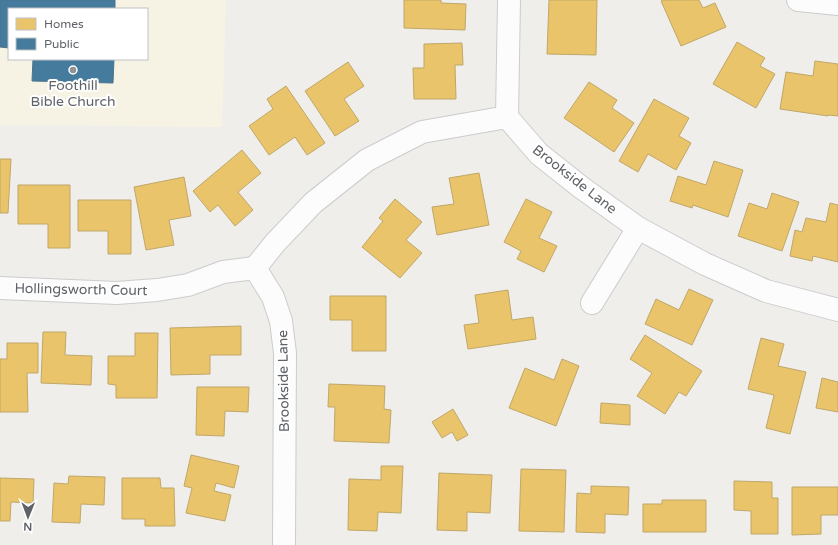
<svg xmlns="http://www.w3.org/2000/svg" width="838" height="545" viewBox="0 0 838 545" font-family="'Varela Round',sans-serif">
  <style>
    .commercial { fill: #f7f3e4; fill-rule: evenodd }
    .homes { fill: #e9c46a; stroke: #c0a769 }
    .public { fill: #457b9d; stroke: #4d748d }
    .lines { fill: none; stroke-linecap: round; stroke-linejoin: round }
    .minor-casing { stroke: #cbcccc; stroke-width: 24 }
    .minor { stroke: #fdfcfc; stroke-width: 22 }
    .poi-dot { fill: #919496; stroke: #fff; stroke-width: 1.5 }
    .labels { text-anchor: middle; stroke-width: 4; stroke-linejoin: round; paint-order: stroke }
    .poi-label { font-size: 14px; fill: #5f6368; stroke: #fff }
    .street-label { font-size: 14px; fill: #5f6368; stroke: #fff }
  </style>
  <rect width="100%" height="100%" fill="#efeeea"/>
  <path class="commercial" d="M0 0H226L222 127 0 125ZM9 9H147V59H9Z"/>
  <g class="homes">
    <path d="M404 0H441V3L466 4 465 30 404 28Z"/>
    <path d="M549 0H597L596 55 547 54Z"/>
    <path d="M663 0H699L703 8 715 3 726 27 681 46 661 1Z"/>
    <path d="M737 42 765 58 760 66 775 74 756 108 713 84Z"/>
    <path d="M462 43 463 65H455L456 99H414L413 68H424V44Z"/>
    <path d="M815 61 838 64V116L828 115V116L780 109 786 72 813 76Z"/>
    <path d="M348 62 364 86 344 99 359 121 335 136 305 91Z"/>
    <path d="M589 82 617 100 612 108 634 123 614 152 564 118Z"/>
    <path d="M286 86 325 143 307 155 295 137 269 155 249 126 273 109 267 99Z"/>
    <path d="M654 99 689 118 679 136 691 143 676 170 648 154 638 172 619 161Z"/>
    <path d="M242 150 261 173 238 192 253 210 235 226 218 205 210 212 193 191Z"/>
    <path d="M0 159H11L8 213H0Z"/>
    <path d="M714 161 743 170 728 217 693 205 692 208 670 201 678 176 706 185Z"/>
    <path d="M479 173 489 225 437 235 432 207 454 204 449 178Z"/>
    <path d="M184 177 191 216 169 220 174 245 146 250 134 187Z"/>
    <path d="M18 185H70V248H48V224H18Z"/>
    <path d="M772 193 799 202 782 251 738 236 749 203 767 209Z"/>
    <path d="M395 199 422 222 406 240 422 253 400 278 362 247 383 221 379 218Z"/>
    <path d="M526 199 552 212 539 238 557 246 544 272 517 259 521 251 504 242Z"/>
    <path d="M78 200H131V254H108V231H78Z"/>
    <path d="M830 203 838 205V262L813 256 812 261 790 256 795 230 802 232 806 218 826 222Z"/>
    <path d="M689 289 713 300 692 345 645 324 656 299 679 310Z"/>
    <path d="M508 290 512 320 533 317 536 339 468 349 464 325 479 323 475 295Z"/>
    <path d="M330 296H386V351H352V320H330Z"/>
    <path d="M241 326V355H210V374L171 375 170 328Z"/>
    <path d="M43 332H66L65 355 92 356 91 385 41 383Z"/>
    <path d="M135 333H158L157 398H116V385L108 384V356H135Z"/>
    <path d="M645 335 702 371 686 396 679 392 665 414 637 396 652 373 630 359Z"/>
    <path d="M761 338 784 344 778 366 806 372 790 434 766 428 774 395 748 389Z"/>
    <path d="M7 343H38V373H27L28 412H0V359H7Z"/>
    <path d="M562 359 579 366 556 426 509 408 525 368 554 380Z"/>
    <path d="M822 378 838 382V412L816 408Z"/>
    <path d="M329 384 385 386 384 409 391 410 389 443 334 441 335 407H328Z"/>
    <path d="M197 387H249L248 412 225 411 224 436 196 435Z"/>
    <path d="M601 403 630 405V425L600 423Z"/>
    <path d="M453 409 468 435 457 441 452 432 442 438 432 422Z"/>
    <path d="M191 455 239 466 234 488 216 483 214 491 231 495 225 521 186 513 192 488 184 486Z"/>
    <path d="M381 466H403L401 513 378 512 377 531 348 530 349 479 381 480Z"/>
    <path d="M521 469 566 470 564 532 519 531Z"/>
    <path d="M439 473 492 475 490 513 467 512V531L437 530Z"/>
    <path d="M69 476 105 477 104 505 81 504 80 523 52 522 54 483 68 484Z"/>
    <path d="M0 478 34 479 33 503 11 502 10 521H0Z"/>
    <path d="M122 478H160L161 488H174L175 526H145V519H122Z"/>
    <path d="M734 481 772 482V498H778V534H751V511L734 510Z"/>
    <path d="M591 486 629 487 628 515 605 514V533L576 532 577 493 591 494Z"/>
    <path d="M792 487H838V515H821V534L792 535Z"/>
    <path d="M662 500H706V532H643V504H662Z"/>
  </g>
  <g class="public">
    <path d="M0 0H115V9H9V48L0 47Z"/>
    <path d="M33 59H114L113 83 32 81Z"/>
  </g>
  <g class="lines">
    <g class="minor-casing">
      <g id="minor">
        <path d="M798 0 838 4"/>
        <path d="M507 117 509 0"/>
        <path d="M255 268 275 243 313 203 367 160 422 132 507 117 539 154 582 188 638 228 705 264 766 291 838 310"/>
        <path d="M255 268 273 297 281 321 285 353 284 545"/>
        <path d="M0 288 117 293 157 290 188 285 223 272 255 268"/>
        <path d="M592 303 638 228"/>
      </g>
    </g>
    <use href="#minor" class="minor"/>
  </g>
  <circle class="poi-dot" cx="73" cy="70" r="4"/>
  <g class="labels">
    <g class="poi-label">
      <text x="73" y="90">Foothill<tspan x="73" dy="16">Bible Church</tspan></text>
    </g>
    <g class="street-label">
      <text transform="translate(575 179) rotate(38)" y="5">Brookside Lane</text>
      <text transform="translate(81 289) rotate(1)" y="5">Hollingsworth Court</text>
      <text transform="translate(283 381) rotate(-91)" y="5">Brookside Lane</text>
    </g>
  </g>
  <rect x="8" y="8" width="140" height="52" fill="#ffffff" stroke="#bfc1c3"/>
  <rect x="16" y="18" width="20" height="12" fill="#e9c46a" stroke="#bfc1c3"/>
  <text x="44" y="28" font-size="12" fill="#5f6368">Homes</text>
  <rect x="16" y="38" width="20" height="12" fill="#457b9d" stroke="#bfc1c3"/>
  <text x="44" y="48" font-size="12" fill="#5f6368">Public</text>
  <g transform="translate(28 517) rotate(181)" stroke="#ffffff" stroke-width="3" paint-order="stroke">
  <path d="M0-3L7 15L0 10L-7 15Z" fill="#5f6368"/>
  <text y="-6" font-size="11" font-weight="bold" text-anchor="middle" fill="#5f6368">N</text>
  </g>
</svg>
